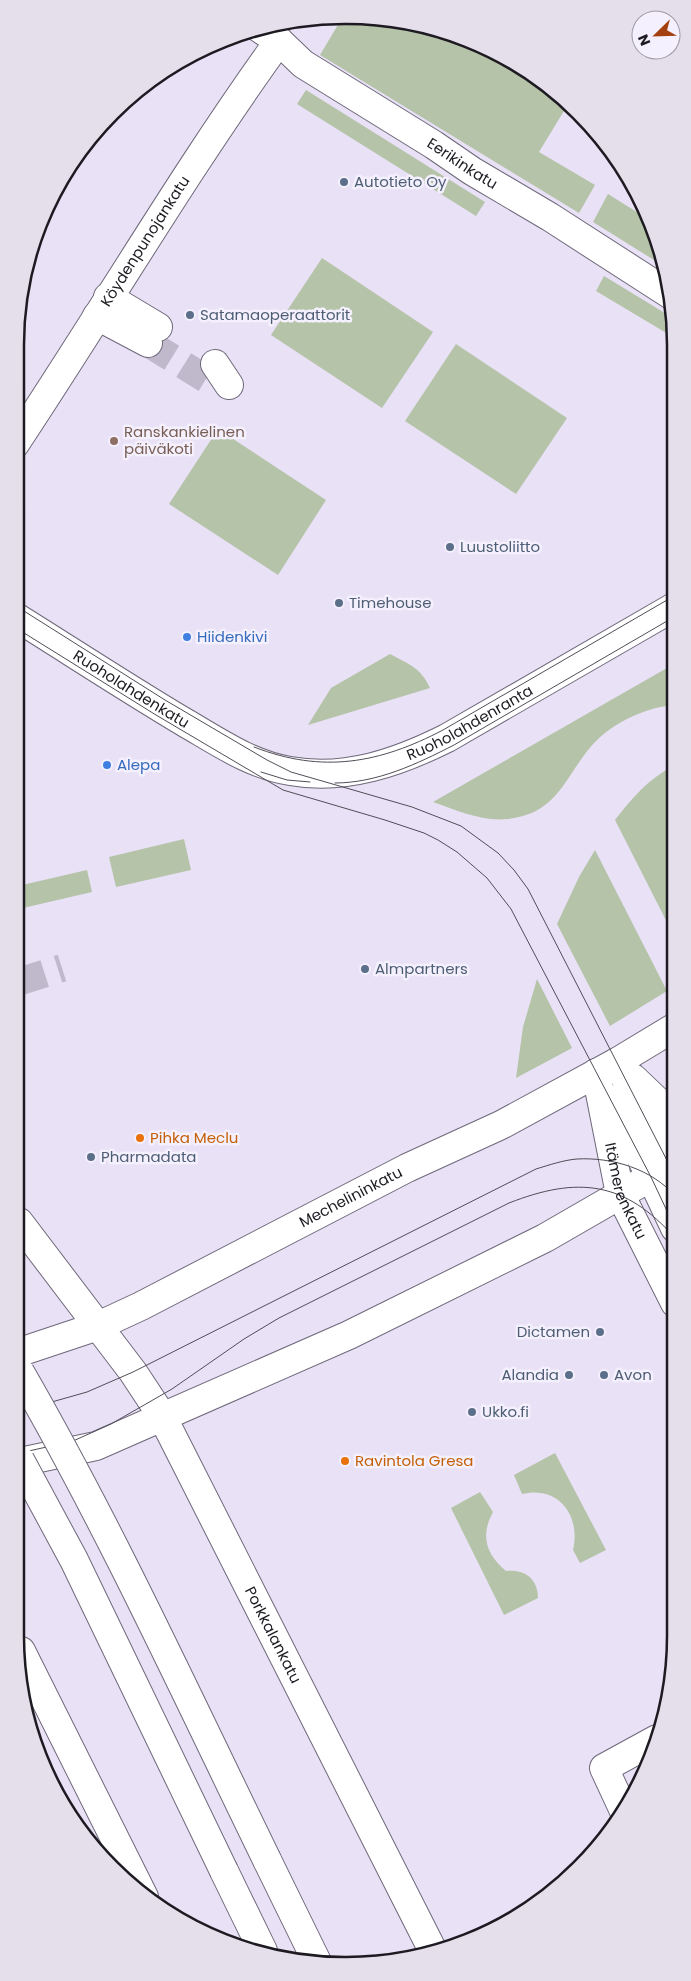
<svg xmlns="http://www.w3.org/2000/svg" width="691" height="1981" viewBox="0 0 691 1981" font-family="Poppins,sans-serif">
  <style>
    .green { fill: #b5c3a8 }
    .lines { fill: none; stroke-linecap: round; stroke-linejoin: round }
    .minor-tunnel { stroke: #c0b9cc; stroke-width: 28; stroke-dasharray: 28 14; stroke-linecap: butt }
    .minor-casing { stroke: #6e687a; stroke-width: 30 }
    .major-casing { stroke: #6e687a; stroke-width: 30 }
    .minor { stroke: #fff; stroke-width: 28 }
    .major { stroke: #fff; stroke-width: 28 }
    .tram { stroke: #514d58; stroke-width: 1 }
    .major-bridge-casing { stroke: #6e687a; stroke-width: 30; stroke-linecap: butt }
    .major-bridge { stroke: #fff; stroke-width: 28 }
    .service-dot { fill: #5c6f8a; stroke: #f5f0fd; stroke-width: 2 }
    .education-dot { fill: #8d6e63; stroke: #f5f0fd; stroke-width: 2 }
    .shop-dot { fill: #3f7fe0; stroke: #f5f0fd; stroke-width: 2 }
    .food-dot { fill: #e8710a; stroke: #f5f0fd; stroke-width: 2 }
    .labels { text-anchor: middle; stroke-width: 5; stroke-linejoin: round; paint-order: stroke }
    .street-label { font-size: 15px; fill: #1d1a22; stroke: #f5f0fd }
    .service-label { font-size: 15px; fill: #4e5e75; stroke: #f5f0fd; text-anchor: start }
    .education-label { font-size: 15px; fill: #785e54; stroke: #f5f0fd; text-anchor: start }
    .shop-label { font-size: 15px; fill: #366cbe; stroke: #f5f0fd; text-anchor: start }
    .food-label { font-size: 15px; fill: #c56008; stroke: #f5f0fd; text-anchor: start }
    .rim { fill: none; stroke: #1d1a22; stroke-width: 2.5 }
  </style>
  <rect width="100%" height="100%" fill="#e9e1f6"/>
  <g class="green">
    <path d="M367 16 431 26 511 59 567 106 539 152 595 185 579 213 320 55 339 23 330 17Z"/>
    <path d="M306 90 485 202 476 216 297 104Z"/>
    <path d="M608 194 648 219 662 265 593 222Z"/>
    <path d="M322 258 433 332 382 408 271 335Z"/>
    <path d="M604 276 673 318V337L596 291Z"/>
    <path d="M456 344 567 418 516 494 405 421Z"/>
    <path d="M218 429 326 500 278 575 169 504Z"/>
    <path d="M390 654C409 664 421 668 430 688L308 725 331 688Z"/>
    <path d="M674 664V705C642 708 608 725 588 750 563 782 555 814 507 819 483 822 456 810 433 802Z"/>
    <path d="M674 766V936L615 820C632 798 649 778 674 766Z"/>
    <path d="M184 839 191 870 116 887 109 857Z"/>
    <path d="M595 850 667 991 610 1026 557 924 579 877Z"/>
    <path d="M87 870 92 892 23 908 18 886Z"/>
    <path d="M537 979 572 1048 516 1078 523 1027Z"/>
    <path d="M555 1453 606 1550 580 1563 573 1550C581 1516 559 1485 522 1494L514 1475Z"/>
    <path d="M480 1492 493 1512C480 1536 486 1554 506 1571 525 1569 538 1579 538 1598L504 1615 451 1508Z"/>
  </g>
  <g class="lines">
    <g class="minor-tunnel">
      <path d="M148 343 206 379"/>
      <path d="M18 982 62 968"/>
    </g>
    <g class="minor-casing">
      <g id="minor">
        <path id="s1" d="M259 28 279 41 303 64 434 145 472 171 550 217 671 295"/>
        <path d="M108 297 158 327"/>
        <path d="M97 316 148 343"/>
        <path d="M215 364 229 385"/>
        <path id="s2" d="M15 444C104 310 185 171 279 41"/>
        <path id="s3" d="M16 617C72 652 127 688 184 722 217 741 251 765 290 771 346 781 399 762 447 738L674 607"/>
        <path d="M617 1062 675 1176"/>
        <path id="s4" d="M596 1073 620 1194 675 1303"/>
        <path d="M633 1078 675 1118"/>
        <path d="M610 1099 651 1177 675 1228"/>
        <path d="M19 1222 98 1326"/>
        <path d="M624 1811 604 1768 657 1739"/>
      </g>
    </g>
    <g class="major-casing">
      <g id="major">
        <path id="s5" d="M98 1326 133 1372 162 1416 434 1953"/>
        <path id="s6" d="M20 1352 98 1326 141 1306 407 1168 501 1125 617 1062 675 1027"/>
        <path d="M20 1462 96 1446 349 1335 545 1238 675 1163"/>
        <path d="M21 1651 144 1897"/>
        <path d="M267 1860 318 1964"/>
        <path d="M224 1871 263 1951"/>
      </g>
    </g>
    <use href="#minor" class="minor"/>
    <use href="#major" class="major"/>
    <g class="tram">
      <path d="M16 606 165 700 267 760 291 772 412 807 461 826 498 853 514 870 528 889 675 1176"/>
      <path d="M16 628 156 715 283 790 385 820 424 833 438 840 457 852 487 878 511 909 651 1177 675 1228"/>
      <path d="M254 747C323 774 380 763 443 730L674 596"/>
      <path d="M261 772 287 780 310 782"/>
      <path d="M335 783C377 783 417 764 454 745L674 617"/>
      <path d="M20 1411 87 1392 133 1372 536 1169C549 1165 564 1160 577 1159 612 1157 652 1169 675 1196"/>
      <path d="M20 1453 73 1441 111 1424 172 1389 244 1339 279 1318 509 1203C578 1176 625 1181 675 1238"/>
    </g>
    <g class="major-bridge-casing">
      <g id="major-bridge">
        <path d="M20 1372C111 1530 187 1696 267 1860"/>
        <path d="M20 1460 74 1560 224 1871"/>
      </g>
    </g>
    <use href="#major-bridge" class="major-bridge"/>
  </g>
  <g class="service-dot">
    <circle cx="344" cy="182" r="5"/>
    <circle cx="190" cy="315" r="5"/>
    <circle cx="450" cy="547" r="5"/>
    <circle cx="339" cy="603" r="5"/>
    <circle cx="365" cy="969" r="5"/>
    <circle cx="91" cy="1157" r="5"/>
    <circle cx="600" cy="1332" r="5"/>
    <circle cx="569" cy="1375" r="5"/>
    <circle cx="604" cy="1375" r="5"/>
    <circle cx="472" cy="1412" r="5"/>
  </g>
  <circle class="education-dot" cx="114" cy="441" r="5"/>
  <g class="shop-dot">
    <circle cx="187" cy="637" r="5"/>
    <circle cx="107" cy="765" r="5"/>
  </g>
  <g class="food-dot">
    <circle cx="140" cy="1138" r="5"/>
    <circle cx="345" cy="1461" r="5"/>
  </g>
  <g class="labels">
    <g class="street-label">
      <text dy="5" stroke="none"><textPath href="#s1" startOffset="245">Eerikinkatu</textPath></text>
      <text dy="5" stroke="none"><textPath href="#s2" startOffset="241">Köydenpunojankatu</textPath></text>
      <text dy="5" stroke="none"><textPath href="#s3" startOffset="136">Ruoholahdenkatu</textPath></text>
      <text dy="5" stroke="none"><textPath href="#s3" startOffset="506">Ruoholahdenranta</textPath></text>
      <text dy="5" stroke="none"><textPath href="#s4" startOffset="122">Itämerenkatu</textPath></text>
      <text dy="5" stroke="none"><textPath href="#s6" startOffset="366">Mechelininkatu</textPath></text>
      <text dy="5" stroke="none"><textPath href="#s5" startOffset="356">Porkkalankatu</textPath></text>
    </g>
    <g class="service-label">
      <text x="354" y="187">Autotieto Oy</text>
      <text x="200" y="320">Satamaoperaattorit</text>
      <text x="460" y="552">Luustoliitto</text>
      <text x="349" y="608">Timehouse</text>
      <text x="375" y="974">Almpartners</text>
      <text x="101" y="1162">Pharmadata</text>
      <text x="590" y="1337" text-anchor="end">Dictamen</text>
      <text x="559" y="1380" text-anchor="end">Alandia</text>
      <text x="614" y="1380">Avon</text>
      <text x="482" y="1417">Ukko.fi</text>
    </g>
    <g class="education-label">
      <text x="124" y="437">Ranskankielinen<tspan x="124" dy="17">päiväkoti</tspan></text>
    </g>
    <g class="shop-label">
      <text x="197" y="642">Hiidenkivi</text>
      <text x="117" y="770">Alepa</text>
    </g>
    <g class="food-label">
      <text x="150" y="1143">Pihka Meclu</text>
      <text x="355" y="1466">Ravintola Gresa</text>
    </g>
  </g>
  <path d="M0 0H691V1981H0ZM345 24H346A321 321 0 0 1 667 345V1636A321 321 0 0 1 346 1957H345A321 321 0 0 1 24 1636V345A321 321 0 0 1 345 24Z" fill="#e4dfeb" fill-rule="evenodd"/>
  <path class="rim" d="M345 24H346A321 321 0 0 1 667 345V1636A321 321 0 0 1 346 1957H345A321 321 0 0 1 24 1636V345A321 321 0 0 1 345 24Z"/>
  <g transform="translate(656 35) rotate(247)"><circle r="24" fill="#f5f0fd" stroke="#9f9aa5"/>
  <path d="M0-4L9 19L0 12L-9 19Z" fill="#a44010"/>
  <text y="-8" font-size="14" font-weight="bold" text-anchor="middle" fill="#1d1a22">N</text>
  </g>
</svg>
